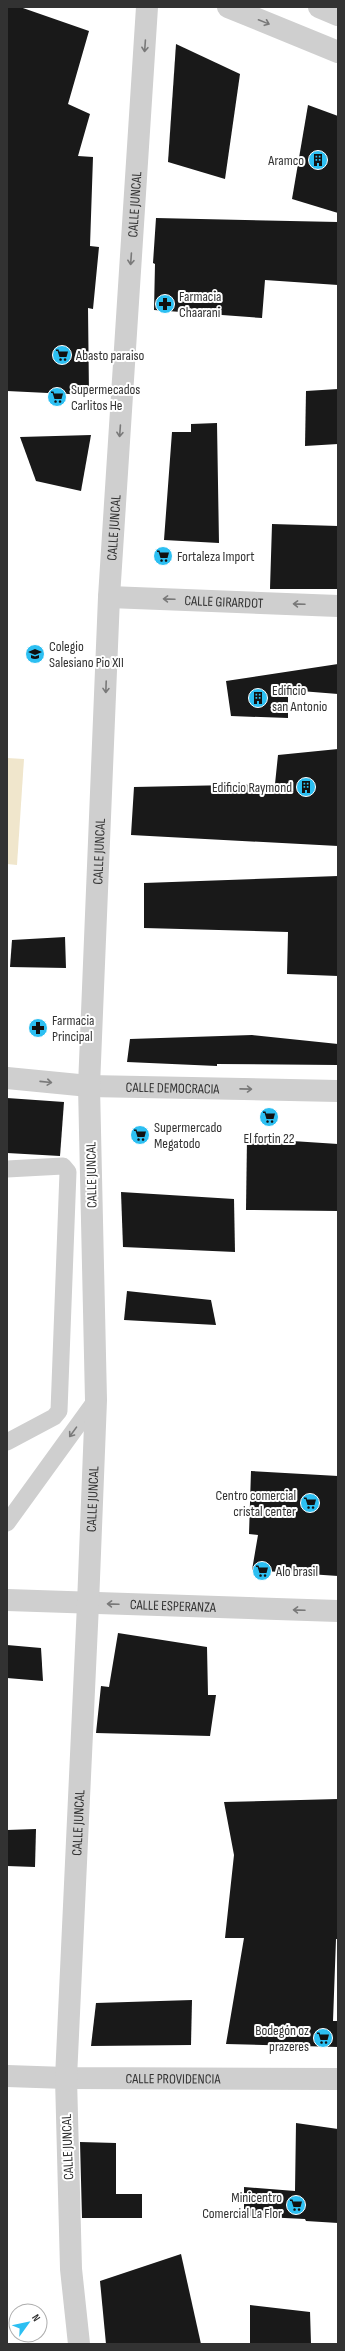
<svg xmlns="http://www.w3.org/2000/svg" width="345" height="2351" viewBox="0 0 345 2351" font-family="'Sofia Sans Condensed',sans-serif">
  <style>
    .water { fill: #f0e6cc }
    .building { fill: #191919 }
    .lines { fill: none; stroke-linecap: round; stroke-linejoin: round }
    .lane { stroke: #cfcfcf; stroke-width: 17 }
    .street { stroke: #cfcfcf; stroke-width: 22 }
    .oneway { stroke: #797979 }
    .labels { text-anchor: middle; stroke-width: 4; stroke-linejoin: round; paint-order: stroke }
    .poi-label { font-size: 14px; fill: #323232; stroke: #fff; text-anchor: start }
    .street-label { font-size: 14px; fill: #323232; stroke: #fff }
  </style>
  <rect width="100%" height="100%" fill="#fff"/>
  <path class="water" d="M7 758 24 759 17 865 7 864Z"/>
  <g class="building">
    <path d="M7 7H20L89 31 68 104 90 114 78 156 93 157 90 246 99 247 93 309 88 308 89 395 7 391Z"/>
    <path d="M176 44 240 74 225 179 168 162Z"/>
    <path d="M308 105 338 116V213L292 199Z"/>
    <path d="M156 218 338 222V285L265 280 262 318 154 310 155 264 153 263Z"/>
    <path d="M338 389V444L305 446 306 391Z"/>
    <path d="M217 423 219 543 164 540 172 432H191V424Z"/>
    <path d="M91 435 81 491 36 481 20 437Z"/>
    <path d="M272 524 338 526V589H270Z"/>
    <path d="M338 664V694L288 690V718L231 716 226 681Z"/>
    <path d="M338 749V846L131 835 134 787 275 784 278 755Z"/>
    <path d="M338 876V976L287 974 288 932 144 928V883Z"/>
    <path d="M65 937 66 968 10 967 12 940Z"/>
    <path d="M252 1035 338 1044V1065L217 1064V1066L127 1062 130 1039Z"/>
    <path d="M7 1098 64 1102 60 1156 7 1153Z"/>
    <path d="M247 1138 338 1144V1211L246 1210Z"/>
    <path d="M121 1192 234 1199 235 1252 123 1247Z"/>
    <path d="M127 1291 211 1300 216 1325 124 1320Z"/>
    <path d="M251 1471 338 1476V1576L252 1570 258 1535 249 1534Z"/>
    <path d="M118 1633 207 1647 208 1695H216L210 1736 96 1733 101 1686 109 1687Z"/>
    <path d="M7 1645 41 1648 43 1681 7 1678Z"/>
    <path d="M338 1799V1939H336L333 2021H338V2047L226 2044 244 1938H225L234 1855 224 1802Z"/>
    <path d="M36 1829 35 1867 7 1866V1830Z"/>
    <path d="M192 2000 191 2045 91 2046 96 2003Z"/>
    <path d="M296 2123 338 2129V2223L306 2221 305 2219 244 2216V2187L295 2191Z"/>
    <path d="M80 2142 116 2143V2194H142V2218H82Z"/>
    <path d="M181 2254 201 2344H106L100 2281Z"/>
    <path d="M250 2305 310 2312 311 2344H250Z"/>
  </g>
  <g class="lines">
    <g class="lane">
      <path d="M7 1169 63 1166 68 1172 59 1411 54 1417 7 1442"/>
      <path d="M7 1523 96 1400"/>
    </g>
    <g class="street">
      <path d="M228 7 338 52"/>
      <path d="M319 7 338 15"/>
      <path id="s1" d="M109 597 338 606"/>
      <path id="s2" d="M7 1078 89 1086 338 1091"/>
      <path id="s3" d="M7 1600 338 1611"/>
      <path id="s4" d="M7 2076 66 2078 338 2079"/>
      <path id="s5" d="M79 2344 71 2269 66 2078 88 1604 96 1400 89 1086 109 597 147 7"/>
    </g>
  </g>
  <defs><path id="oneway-shaft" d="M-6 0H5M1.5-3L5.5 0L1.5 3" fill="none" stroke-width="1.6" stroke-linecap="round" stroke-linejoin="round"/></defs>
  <g class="oneway">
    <use href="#oneway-shaft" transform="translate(264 22) rotate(22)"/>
    <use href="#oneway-shaft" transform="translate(145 46) rotate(94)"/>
    <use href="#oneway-shaft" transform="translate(131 259) rotate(94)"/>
    <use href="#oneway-shaft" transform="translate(120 431) rotate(94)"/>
    <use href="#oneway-shaft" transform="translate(169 599) rotate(-178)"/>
    <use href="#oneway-shaft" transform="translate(299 604) rotate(-178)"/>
    <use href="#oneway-shaft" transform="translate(106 687) rotate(92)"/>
    <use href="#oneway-shaft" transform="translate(46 1082) rotate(6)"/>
    <use href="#oneway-shaft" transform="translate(246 1089) rotate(1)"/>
    <use href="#oneway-shaft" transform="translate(73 1432) rotate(126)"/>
    <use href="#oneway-shaft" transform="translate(113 1604) rotate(-178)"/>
    <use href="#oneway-shaft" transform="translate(299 1610) rotate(-178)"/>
  </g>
  <defs>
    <g id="building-disc" transform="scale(1)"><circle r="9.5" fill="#2cbff2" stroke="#fff"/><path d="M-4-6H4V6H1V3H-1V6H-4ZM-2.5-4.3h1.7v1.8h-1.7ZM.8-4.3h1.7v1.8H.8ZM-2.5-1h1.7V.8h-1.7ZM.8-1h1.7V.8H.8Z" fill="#111"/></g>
    <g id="pharmacy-disc" transform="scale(1)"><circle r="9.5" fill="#2cbff2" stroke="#fff"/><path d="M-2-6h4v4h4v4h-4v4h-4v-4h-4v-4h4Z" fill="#111"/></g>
    <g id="supermarket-disc" transform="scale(1)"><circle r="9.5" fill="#2cbff2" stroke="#fff"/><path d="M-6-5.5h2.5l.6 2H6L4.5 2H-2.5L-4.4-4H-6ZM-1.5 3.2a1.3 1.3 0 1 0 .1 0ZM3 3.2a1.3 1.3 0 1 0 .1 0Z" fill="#111"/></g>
    <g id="school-disc" transform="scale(1)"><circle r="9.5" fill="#2cbff2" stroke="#fff"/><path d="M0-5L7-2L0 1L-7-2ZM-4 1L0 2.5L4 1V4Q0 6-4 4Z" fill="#111"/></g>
  </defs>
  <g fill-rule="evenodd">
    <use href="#building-disc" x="318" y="160"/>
    <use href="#pharmacy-disc" x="165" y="304"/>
    <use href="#supermarket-disc" x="62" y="355"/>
    <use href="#supermarket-disc" x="57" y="397"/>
    <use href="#supermarket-disc" x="163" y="556"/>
    <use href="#school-disc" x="35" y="654"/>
    <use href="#building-disc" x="258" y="698"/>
    <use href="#building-disc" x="306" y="787"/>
    <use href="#pharmacy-disc" x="38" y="1028"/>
    <use href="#supermarket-disc" x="269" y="1117"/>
    <use href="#supermarket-disc" x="140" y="1135"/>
    <use href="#supermarket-disc" x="310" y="1503"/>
    <use href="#supermarket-disc" x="262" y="1571"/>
    <use href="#supermarket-disc" x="323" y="2038"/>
    <use href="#supermarket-disc" x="296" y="2205"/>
  </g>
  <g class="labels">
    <g class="poi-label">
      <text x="304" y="165" text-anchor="end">Aramco</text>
      <text x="179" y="301">Farmacia<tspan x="179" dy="16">Chaarani</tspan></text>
      <text x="76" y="360">Abasto paraiso</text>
      <text x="71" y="394">Supermecados<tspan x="71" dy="16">Carlitos He</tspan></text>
      <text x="177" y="561">Fortaleza Import</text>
      <text x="49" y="651">Colegio<tspan x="49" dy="16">Salesiano Pio XII</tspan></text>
      <text x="272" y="695">Edificio<tspan x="272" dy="16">san Antonio</tspan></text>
      <text x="292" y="792" text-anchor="end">Edificio Raymond</text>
      <text x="52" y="1025">Farmacia<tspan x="52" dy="16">Principal</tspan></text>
      <text x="154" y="1132">Supermercado<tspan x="154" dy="16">Megatodo</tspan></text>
      <text x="269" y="1143" text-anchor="middle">El fortin 22</text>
      <text x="296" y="1500" text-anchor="end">Centro comercial<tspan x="296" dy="16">cristal center</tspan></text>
      <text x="276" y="1576">Alo brasil</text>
      <text x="309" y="2035" text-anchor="end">Bodegón oz<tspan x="309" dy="16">prazeres</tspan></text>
      <text x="282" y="2202" text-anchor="end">Minicentro<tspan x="282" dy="16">Comercial La Flor</tspan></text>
    </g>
    <g class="street-label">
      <text dy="5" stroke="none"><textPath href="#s5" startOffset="2142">CALLE JUNCAL</textPath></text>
      <text dy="5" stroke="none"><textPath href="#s5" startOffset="1818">CALLE JUNCAL</textPath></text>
      <text dy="5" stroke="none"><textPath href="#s1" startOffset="115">CALLE GIRARDOT</textPath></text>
      <text dy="5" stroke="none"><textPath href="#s5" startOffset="1494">CALLE JUNCAL</textPath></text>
      <text dy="5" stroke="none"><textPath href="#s2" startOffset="166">CALLE DEMOCRACIA</textPath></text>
      <text transform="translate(91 1175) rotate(-91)" y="5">CALLE JUNCAL</text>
      <text dy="5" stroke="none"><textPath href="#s5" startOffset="846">CALLE JUNCAL</textPath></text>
      <text dy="5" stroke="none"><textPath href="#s3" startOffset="166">CALLE ESPERANZA</textPath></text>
      <text dy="5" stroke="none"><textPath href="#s5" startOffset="522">CALLE JUNCAL</textPath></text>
      <text dy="5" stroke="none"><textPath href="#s4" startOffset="166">CALLE PROVIDENCIA</textPath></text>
      <text transform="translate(67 2147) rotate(-92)" y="5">CALLE JUNCAL</text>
    </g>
  </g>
  <rect width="345" height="2351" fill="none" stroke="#323232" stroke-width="16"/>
  <g transform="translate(28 2323) rotate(57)"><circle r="19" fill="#ffffff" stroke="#adadad"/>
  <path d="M0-3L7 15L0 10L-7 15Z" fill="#2cbff2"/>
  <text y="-6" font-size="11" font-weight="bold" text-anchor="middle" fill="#323232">N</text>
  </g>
</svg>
